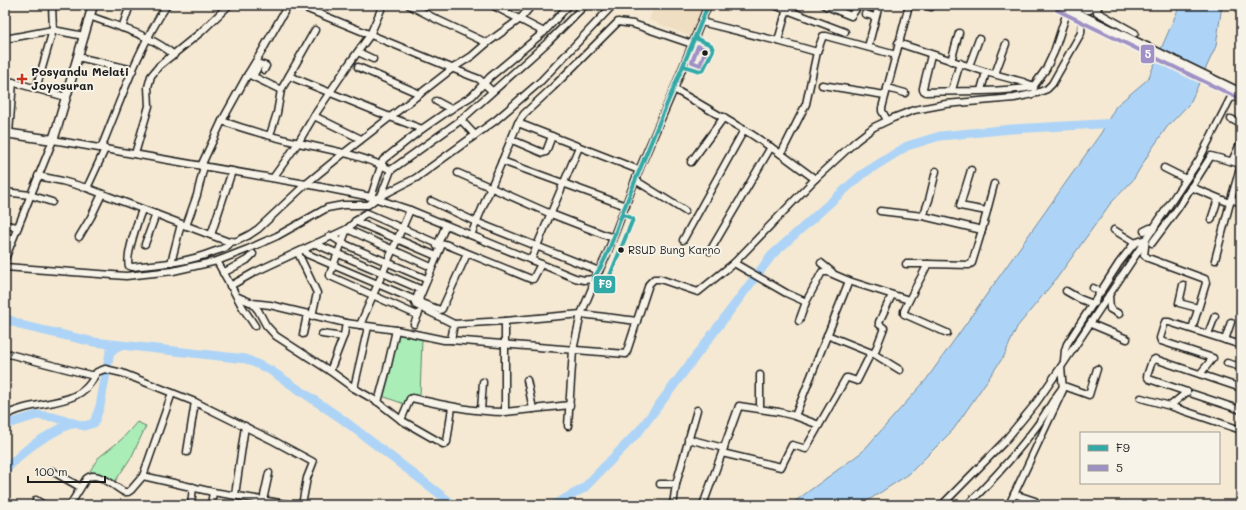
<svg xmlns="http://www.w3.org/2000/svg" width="1246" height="510" viewBox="0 0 1246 510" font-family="Mali,sans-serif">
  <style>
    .built { fill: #f0dec2 }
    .green { fill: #aaedb7; stroke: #63846a }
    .water { fill: #add4f7; stroke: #738a9f }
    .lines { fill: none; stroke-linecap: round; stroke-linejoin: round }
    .river { stroke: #add4f7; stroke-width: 9 }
    .minor-casing { stroke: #1c1c1c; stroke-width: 9 }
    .major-casing { stroke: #1c1c1c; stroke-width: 11 }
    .minor { stroke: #f7f3e8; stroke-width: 6 }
    .major { stroke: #f7f3e8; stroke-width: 8 }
    .bus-1-casing { stroke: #f7f3e8; stroke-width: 7 }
    .bus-2-casing { stroke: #f7f3e8; stroke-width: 7 }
    .bus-1 { stroke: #32a8a7; stroke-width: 4 }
    .bus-2 { stroke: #9f91c5; stroke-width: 4 }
    .bus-dot { fill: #1c1c1c; stroke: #f7f3e8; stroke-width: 1.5 }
    .poi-dot { fill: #c8321e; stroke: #f7f3e8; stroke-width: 1.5 }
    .labels { text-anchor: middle; stroke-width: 4; stroke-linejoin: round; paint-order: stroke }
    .bus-label { font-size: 11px; fill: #1c1c1c; stroke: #f7f3e8; text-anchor: start }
    .poi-label { font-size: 12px; font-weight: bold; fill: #1c1c1c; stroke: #f7f3e8; text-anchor: start }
    .line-badge { stroke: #f7f3e8; stroke-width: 1.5 }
    .badge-label { font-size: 11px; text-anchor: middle; font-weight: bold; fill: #fff }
  </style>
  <rect width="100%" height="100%" fill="#f5e9d3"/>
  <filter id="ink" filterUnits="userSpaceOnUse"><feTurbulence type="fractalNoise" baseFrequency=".025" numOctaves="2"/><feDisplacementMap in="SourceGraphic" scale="8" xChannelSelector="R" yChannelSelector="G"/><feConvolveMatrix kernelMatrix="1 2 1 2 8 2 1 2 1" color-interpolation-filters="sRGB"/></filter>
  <g filter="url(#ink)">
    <path class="built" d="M655 5H705L692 37 649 20Z"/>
    <g class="green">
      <path d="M397 334 422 339 420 397 411 395 407 405 382 396Z"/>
      <path d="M137 422 146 426 132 456 114 483 90 471 98 458 122 439Z"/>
    </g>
    <path class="water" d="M1180 5H1222L1216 46 1190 103 1167 127 1151 150 1133 180 1110 204 1057 278 1017 327 1004 356 953 430 909 474 861 505H790L862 452 926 380 1101 133 1116 106 1148 79Z"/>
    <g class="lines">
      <g class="river">
        <path d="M5 318 24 326 94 342 246 359 270 370 342 419 454 505"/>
        <path d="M5 425 37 415 53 417 84 426 94 423 100 406 110 352 120 346"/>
        <path d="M5 471C24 448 45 436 72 423"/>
        <path d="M554 505 584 488 640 430 772 255 861 175 907 146 940 136 1012 129 1118 123"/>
      </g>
      <g class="minor-casing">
        <g id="minor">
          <path d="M298 5 471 76 479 79 492 91"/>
          <path d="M409 5 438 20 487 43"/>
          <path d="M492 5 544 32"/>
          <path d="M774 5 845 32"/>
          <path d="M824 5 851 16 859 5"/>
          <path d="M866 5 878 9 868 47"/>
          <path d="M924 5 931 7"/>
          <path d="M1075 5 1087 10H1090L1094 5"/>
          <path d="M1099 5 1097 10V12L1135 33"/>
          <path d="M865 14 875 17"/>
          <path d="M90 16C118 27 151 35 174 55"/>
          <path d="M701 22 778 41 817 52"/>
          <path d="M122 28 130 5"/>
          <path d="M5 39 53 30 84 36"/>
          <path d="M778 41 788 5"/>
          <path d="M898 43 986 72 1023 82 1031 85 1034 88"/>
          <path d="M358 52 373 59"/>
          <path d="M931 55 923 88V90L926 92C962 90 998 93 1033 87L1046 69 1054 52 1068 9"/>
          <path d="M78 57 133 70"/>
          <path d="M951 61 959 33"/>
          <path d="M969 66 979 39"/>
          <path d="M358 67 420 94"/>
          <path d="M248 74 281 90"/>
          <path d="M995 74 1006 44"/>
          <path d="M253 76 260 64 266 66 264 70"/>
          <path d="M289 76 390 117 422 129"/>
          <path d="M5 80 66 97"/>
          <path d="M822 85 885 95"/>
          <path d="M887 88 905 93"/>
          <path d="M36 89 53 30 52 5"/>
          <path d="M674 89 751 134 781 154 806 104 817 52 823 36H826L896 55"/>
          <path d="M952 90 960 63"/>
          <path d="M981 90 986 72"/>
          <path d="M436 101 451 109"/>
          <path d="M314 116 361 139"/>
          <path d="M1231 119 1241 124"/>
          <path d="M461 120 475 135"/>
          <path d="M887 120 882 111V108L909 5"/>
          <path d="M222 121C247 130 273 137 299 143 330 150 363 155 391 170"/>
          <path d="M518 123 524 114 553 87 618 22 633 24 692 44"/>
          <path d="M9 133 13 82"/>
          <path d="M270 135 277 113 281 90 315 30"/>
          <path d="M510 139 543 153 546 152 552 136"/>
          <path d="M101 148C121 100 138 48 167 5"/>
          <path d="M105 149 87 188 229 242 237 241 249 235 258 229 306 184 344 153 453 68 472 56 487 43 520 19 532 5"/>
          <path d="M135 154 149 106 148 87 151 76 159 66 201 32 229 5"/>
          <path d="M781 154 815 179"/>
          <path d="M502 161 626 206"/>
          <path d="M1232 161 1241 142"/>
          <path d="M691 162 724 117"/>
          <path d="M201 166 222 121 248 74 262 51 288 5"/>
          <path d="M1164 168 1186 179"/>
          <path d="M971 170 960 206 987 211"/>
          <path d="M458 173 551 214 613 238"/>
          <path d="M38 176 62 181 87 188"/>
          <path d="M273 178 298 143 314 116 349 64 370 35 383 5"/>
          <path d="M635 180 685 211"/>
          <path d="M1191 187 1230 203"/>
          <path d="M5 192 30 195 52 202"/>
          <path d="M381 196 391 170 461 120 548 42 585 5"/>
          <path d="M371 197 383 160 422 129 451 109 472 96 490 77 544 32 569 5"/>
          <path d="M1231 199 1241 203"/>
          <path d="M431 201 476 222 599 271"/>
          <path d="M142 210C138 220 125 258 129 266L132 267C161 264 185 263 213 252 221 249 227 249 231 241"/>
          <path d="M923 216 929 200 936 171"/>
          <path d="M1211 220 1218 199"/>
          <path d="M355 221 434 255"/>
          <path d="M5 225 18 227"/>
          <path d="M186 226 197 195 204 166"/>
          <path d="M982 230 994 184"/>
          <path d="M1114 230 1135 243"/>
          <path d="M1144 231 1150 228H1154L1153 230"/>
          <path d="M211 235 232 171"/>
          <path d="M471 235 518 123 639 170"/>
          <path d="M331 236 342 243 424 278"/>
          <path d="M79 237 91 217 102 194"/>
          <path d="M683 240 744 130"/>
          <path d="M317 243 318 245 420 289"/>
          <path d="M1152 243 1178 208 1211 156 1241 164"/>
          <path d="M145 244 156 214"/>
          <path d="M437 246 446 225"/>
          <path d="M305 250 307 254 415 300"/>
          <path d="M710 251 771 147"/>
          <path d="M298 253 317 293 312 316"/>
          <path d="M467 254 442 309 440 310 421 303 419 299 440 249 442 245 445 244 531 279H533L541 264"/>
          <path d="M5 259 53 140 306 184 371 197 410 210 575 278 584 280 593 279"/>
          <path d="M531 260 579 147"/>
          <path d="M1215 260 1231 199 1241 165"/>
          <path d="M217 261 243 308 255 326"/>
          <path d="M171 263 181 224"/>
          <path d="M734 263 786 293 806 302 822 272H828L849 281"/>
          <path d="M821 263 832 272"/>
          <path d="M906 264H928"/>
          <path d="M5 267 126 276 173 271 217 261 248 249 277 236 327 208 343 205H368L377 198 416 178 496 120 540 82 613 5"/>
          <path d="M223 273 247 260 253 254"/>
          <path d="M1183 285 1179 303 1198 308"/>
          <path d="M230 286 255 272 347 229 363 215 367 213 438 244"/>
          <path d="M1093 288 1101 292"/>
          <path d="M1066 291 1080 299 1093 304 1095 303"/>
          <path d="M418 294 415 303 416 305 454 324"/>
          <path d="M1109 295 1110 309 1119 314"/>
          <path d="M238 297 252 303 270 305 346 323 396 330 444 340H451L454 324 505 321 581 314 592 288 593 279 599 271 607 254 639 170 674 89 708 5"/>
          <path d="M909 300 904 311V314L947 333"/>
          <path d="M252 303 258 310 266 325 276 336 330 371 352 387 378 402 401 420 443 444H445L447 442 452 407"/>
          <path d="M417 315 330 276V274L347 229 429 266"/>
          <path d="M799 321 806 302"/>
          <path d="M414 324 419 313"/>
          <path d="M1091 324 1127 339"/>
          <path d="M360 325 410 210"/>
          <path d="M303 334 307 315"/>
          <path d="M322 334 343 337"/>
          <path d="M1208 334 1215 316"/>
          <path d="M827 335 874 354 900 370"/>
          <path d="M451 340 626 354 649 284 654 279H660L698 292 734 263 815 179 856 141 874 127 893 118 914 110 946 104 1014 98 1037 93 1047 89 1052 84 1081 33 1082 16"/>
          <path d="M1225 340 1231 322"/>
          <path d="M5 353 90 375H95L97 372 105 369 122 373 195 402 274 441 313 462V463L307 478 302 505"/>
          <path d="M874 354 884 328 879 324V322L892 295"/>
          <path d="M1064 361 1065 350 1067 344 1119 263 1133 245 1137 242 1146 239 1144 255 1148 258 1205 279 1206 283 1192 329"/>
          <path d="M1227 363 1241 367"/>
          <path d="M330 371 344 335 346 323"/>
          <path d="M1200 374 1213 358 1161 341 1160 338 1165 322H1169L1241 345"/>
          <path d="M527 380 533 409"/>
          <path d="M354 388 368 327"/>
          <path d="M1187 392 1149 379 1147 376 1152 361 1155 359 1241 388"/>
          <path d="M1193 394 1241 410"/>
          <path d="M1141 398 1170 406 1241 430"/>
          <path d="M378 402 387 369 396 330"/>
          <path d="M1170 406 1187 392"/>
          <path d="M760 409V375"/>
          <path d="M481 410 483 382"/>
          <path d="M505 412V321"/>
          <path d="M5 416C34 398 80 410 95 375"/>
          <path d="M795 416 819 425"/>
          <path d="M401 420 410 399 412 398C443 405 474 412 505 412L570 405"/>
          <path d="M568 426 573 350 581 314 637 321"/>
          <path d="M688 439 724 448"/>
          <path d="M187 452 195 402"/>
          <path d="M722 453 781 467 792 445 806 449V448L846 378H848L857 381 871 353"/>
          <path d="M52 471 80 487"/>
          <path d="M143 476 213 492 292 505"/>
          <path d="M660 484H676L673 505"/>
          <path d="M676 484 697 410"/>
          <path d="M1014 494 1035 501"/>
          <path d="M235 495 245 426"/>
          <path d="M36 500 44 505"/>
          <path d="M70 505 86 479C96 469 115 487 124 492H128L131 490 143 476 172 393"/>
          <path d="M191 505 193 487"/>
          <path d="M211 505 213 492"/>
          <path d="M262 505 269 473"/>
          <path d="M703 505 739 406 779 412 795 416 849 281 909 300 928 264 969 265 972 263 982 230 923 216 880 211"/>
          <path d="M942 505 1004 442 1036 403 1061 367"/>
          <path d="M967 505C992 481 1015 455 1036 427 1046 414 1053 399 1064 386L1089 395 1097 369"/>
          <path d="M1009 505 1063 390 1061 367 1199 160 1230 99 1234 97 1241 98"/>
        </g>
      </g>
      <g class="major-casing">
        <g id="major">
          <path d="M1060 5 1241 93"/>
          <path d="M5 133 53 140 57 128 93 5"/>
        </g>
      </g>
      <use href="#minor" class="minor"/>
      <use href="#major" class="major"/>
      <g class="bus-1-casing">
        <g id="bus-1">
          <path d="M684 66 700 71 703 70 713 50 711 45 695 38"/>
          <path d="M622 214 633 219 606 285 593 279C607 260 614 236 622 214Z"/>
          <path d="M622 214C649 144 680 75 708 5"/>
        </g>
      </g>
      <g class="bus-2-casing">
        <g id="bus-2">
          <path d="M1057 10 1238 98"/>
          <path d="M698 46 706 50 700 65 692 62Z"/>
        </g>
      </g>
      <use href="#bus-1" class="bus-1"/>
      <use href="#bus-2" class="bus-2"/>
    </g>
  </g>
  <g class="bus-dot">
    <circle cx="705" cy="53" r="3.5"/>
    <circle cx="621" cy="250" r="3.5"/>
  </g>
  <path class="poi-dot" d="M20 73h4v4h4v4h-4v4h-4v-4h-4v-4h4z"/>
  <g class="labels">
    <g class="bus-label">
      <text x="628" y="254">RSUD Bung Karno</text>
    </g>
    <g class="poi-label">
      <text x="31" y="76">Posyandu Melati<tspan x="31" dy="14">Joyosuran</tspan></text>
    </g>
  </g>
  <g class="line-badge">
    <rect x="1140" y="44" width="15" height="20" rx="4" fill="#9f91c5"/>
    <rect x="593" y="275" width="23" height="19" rx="4" fill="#32a8a7"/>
  </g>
  <g class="badge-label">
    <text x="1148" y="58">5</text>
    <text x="605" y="288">F9</text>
  </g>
  <rect width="1246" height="510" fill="none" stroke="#f7f3e8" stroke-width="20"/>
  <rect x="10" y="10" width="1226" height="490" fill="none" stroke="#1c1c1c" stroke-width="1.5" filter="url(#ink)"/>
  <rect x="1080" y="432" width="140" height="52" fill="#f7f3e8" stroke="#9f9d96"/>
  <rect x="1088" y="445" width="20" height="6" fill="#32a8a7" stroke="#9f9d96"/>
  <text x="1116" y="452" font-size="12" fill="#1c1c1c">F9</text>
  <rect x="1088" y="465" width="20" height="6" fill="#9f91c5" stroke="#9f9d96"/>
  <text x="1116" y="472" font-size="12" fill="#1c1c1c">5</text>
  <path d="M28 476v6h77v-6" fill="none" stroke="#1c1c1c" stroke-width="2"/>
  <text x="34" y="476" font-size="12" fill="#1c1c1c" stroke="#f7f3e8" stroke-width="3" paint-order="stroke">100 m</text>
</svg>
